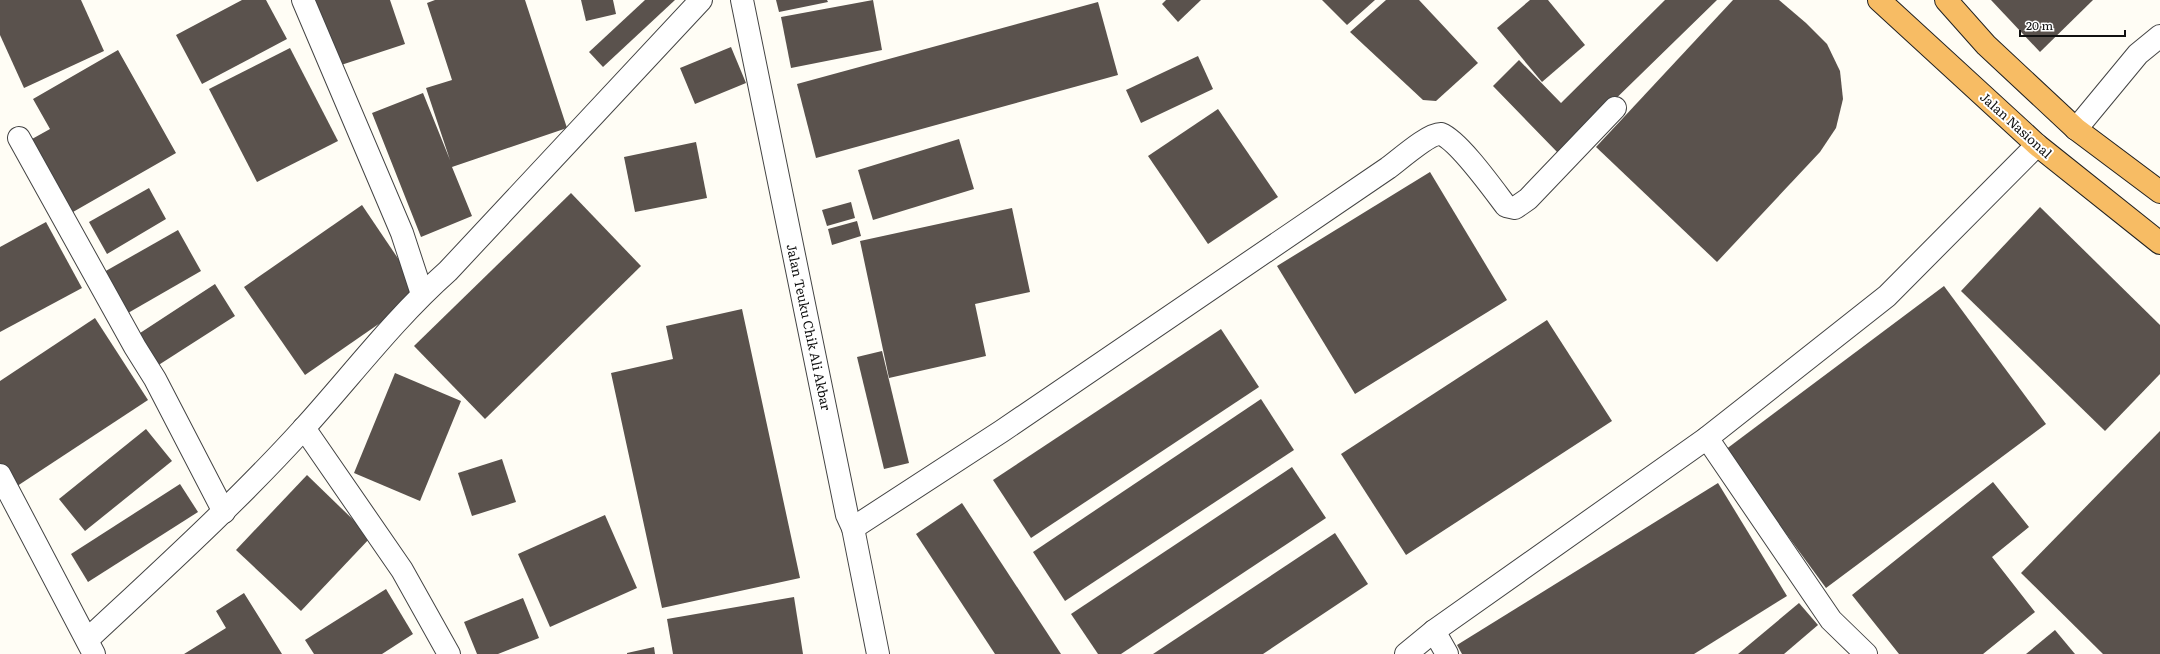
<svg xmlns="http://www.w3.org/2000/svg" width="2160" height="654" viewBox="0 0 2160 654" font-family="Literata,serif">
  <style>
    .building { fill: #5a524d }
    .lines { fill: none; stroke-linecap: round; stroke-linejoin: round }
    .minor-casing { stroke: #444; stroke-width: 24 }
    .trunk-casing { stroke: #222; stroke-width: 24 }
    .minor { stroke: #fff; stroke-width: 22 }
    .trunk { stroke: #f7bc64; stroke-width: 22 }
    .labels { text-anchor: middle; stroke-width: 4; stroke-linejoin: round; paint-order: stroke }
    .street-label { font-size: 13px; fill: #111; stroke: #fff }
  </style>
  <rect width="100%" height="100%" fill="#fffdf5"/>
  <g class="building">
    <path d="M0 0H81L104 51 24 88 0 35Z"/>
    <path d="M242 0H266L287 39 202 84 176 35Z"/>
    <path d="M311 0H390L405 44 335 67Z"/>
    <path d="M435 0H525L567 128 452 167 472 216 421 237 372 113 423 93 450 160 426 88 452 80 427 3Z"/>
    <path d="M581 0H613L616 14 586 21Z"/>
    <path d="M645 0H675L603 67 589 52Z"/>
    <path d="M776 0H827L828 2 779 12Z"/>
    <path d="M873 0 882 50 791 68 781 17Z"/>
    <path d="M1166 0H1201L1178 22 1162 4Z"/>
    <path d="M1322 0H1375L1347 25Z"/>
    <path d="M1386 0H1419L1478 63 1436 101 1423 100 1350 32Z"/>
    <path d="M1530 0H1548L1585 45 1542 82 1497 28Z"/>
    <path d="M1665 0H1717L1559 154 1493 86 1519 60 1561 103Z"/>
    <path d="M1733 0H1779L1806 23 1827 44 1840 71 1843 99 1836 128 1820 152 1717 262 1596 147Z"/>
    <path d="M1991 0H2093L2040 52Z"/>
    <path d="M1098 2 1118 75 816 158 797 84Z"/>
    <path d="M731 47 746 83 695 104 680 68Z"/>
    <path d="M290 48 338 141 257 182 209 89Z"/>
    <path d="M118 50 176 153 73 212 32 139 50 129 33 99Z"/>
    <path d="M1198 56 1213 89 1141 123 1126 90Z"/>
    <path d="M1218 109 1278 197 1208 244 1148 156Z"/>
    <path d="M959 139 974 189 873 220 858 170Z"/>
    <path d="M696 142 707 198 635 212 624 157Z"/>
    <path d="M1430 172 1507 300 1355 394 1277 266Z"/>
    <path d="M149 188 166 219 107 254 89 222Z"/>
    <path d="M571 193 641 266 485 419 414 346Z"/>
    <path d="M851 202 855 218 827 226 822 210Z"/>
    <path d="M362 205 422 294 305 375 244 287Z"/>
    <path d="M2040 207 2160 325V374L2105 431 1961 291Z"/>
    <path d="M1012 208 1030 292 975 304 986 356 889 378 860 241Z"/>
    <path d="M857 221 861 236 832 245 828 229Z"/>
    <path d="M46 222 82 288 0 332V247Z"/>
    <path d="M178 230 201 271 128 313 104 272Z"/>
    <path d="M215 284 235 316 157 366 137 335Z"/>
    <path d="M1944 286 2046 424 1826 588 1725 450Z"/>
    <path d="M742 309 800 578 662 608 611 373 673 359 666 326Z"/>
    <path d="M95 318 148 400 2 496 0 494V381Z"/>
    <path d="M1547 320 1612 421 1406 555 1341 454Z"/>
    <path d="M1221 329 1259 387 1031 538 993 480Z"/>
    <path d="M882 351 909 463 884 469 857 357Z"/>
    <path d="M395 373 461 401 420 501 354 473Z"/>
    <path d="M1261 399 1294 450 1065 601 1033 552Z"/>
    <path d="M146 429 172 461 85 531 59 499Z"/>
    <path d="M2160 431V654H2103L2021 573Z"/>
    <path d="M502 459 516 502 472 516 458 473Z"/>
    <path d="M1292 467 1326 518 1121 654H1098L1071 614Z"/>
    <path d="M307 475 371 537 301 611 236 550Z"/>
    <path d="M1993 482 2029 527 1992 557 2035 612 1983 654H1899L1852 595Z"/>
    <path d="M1718 483 1787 596 1694 654H1462L1457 645Z"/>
    <path d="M180 484 198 512 88 582 71 554Z"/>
    <path d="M962 503 1061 654H995L916 534Z"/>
    <path d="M605 515 637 588 550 627 518 554Z"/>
    <path d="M1335 533 1368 584 1263 654H1153Z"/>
    <path d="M386 589 413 634 382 654H314L305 640Z"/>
    <path d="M244 593 282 654H184L226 628 216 611Z"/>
    <path d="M794 597 803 654H673L667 619Z"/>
    <path d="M523 598 539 638 498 654H477L464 622Z"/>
    <path d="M1799 603 1818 625 1784 654H1738Z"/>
    <path d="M2055 630 2075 654H2026Z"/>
    <path d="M654 647 655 654H627V653Z"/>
  </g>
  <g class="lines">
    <g class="minor-casing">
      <g id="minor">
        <path d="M303 0 402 233 422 294"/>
        <path d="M742 0 847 515 853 528 878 654"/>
        <path d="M2076 129 2138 54 2160 36"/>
        <path d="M19 138 135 347 155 379 224 512"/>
        <path d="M304 428 402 570 449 654"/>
        <path d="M1707 438 1831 620 1866 654"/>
        <path d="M0 475 94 654"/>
        <path d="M853 528 1002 431 1388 168C1399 160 1429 133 1441 134 1459 141 1493 189 1506 206L1515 208 1528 199 1615 108"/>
        <path d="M1434 631 1447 654"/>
        <path d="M88 639C162 570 237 502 305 427 352 375 395 318 448 271L701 0"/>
        <path d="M1406 654 1434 631 1707 438 1887 296 2037 145"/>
      </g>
    </g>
    <g class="trunk-casing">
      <g id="trunk">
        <path d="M1879 0 2037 145 2160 243"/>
        <path d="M1946 0 1986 45 2076 129 2160 192"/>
      </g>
    </g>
    <use href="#minor" class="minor"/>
    <use href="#trunk" class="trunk"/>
  </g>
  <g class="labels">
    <g class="street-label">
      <text transform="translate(2016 125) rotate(42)" y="5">Jalan Nasional</text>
      <text transform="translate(809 327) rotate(78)" y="5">Jalan Teuku Chik Ali Akbar</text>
    </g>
  </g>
  <path d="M2020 30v6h105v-6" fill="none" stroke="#111111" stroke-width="2"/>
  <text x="2026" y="30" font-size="12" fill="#111111" stroke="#ffffff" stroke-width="3" paint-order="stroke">20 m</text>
</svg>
